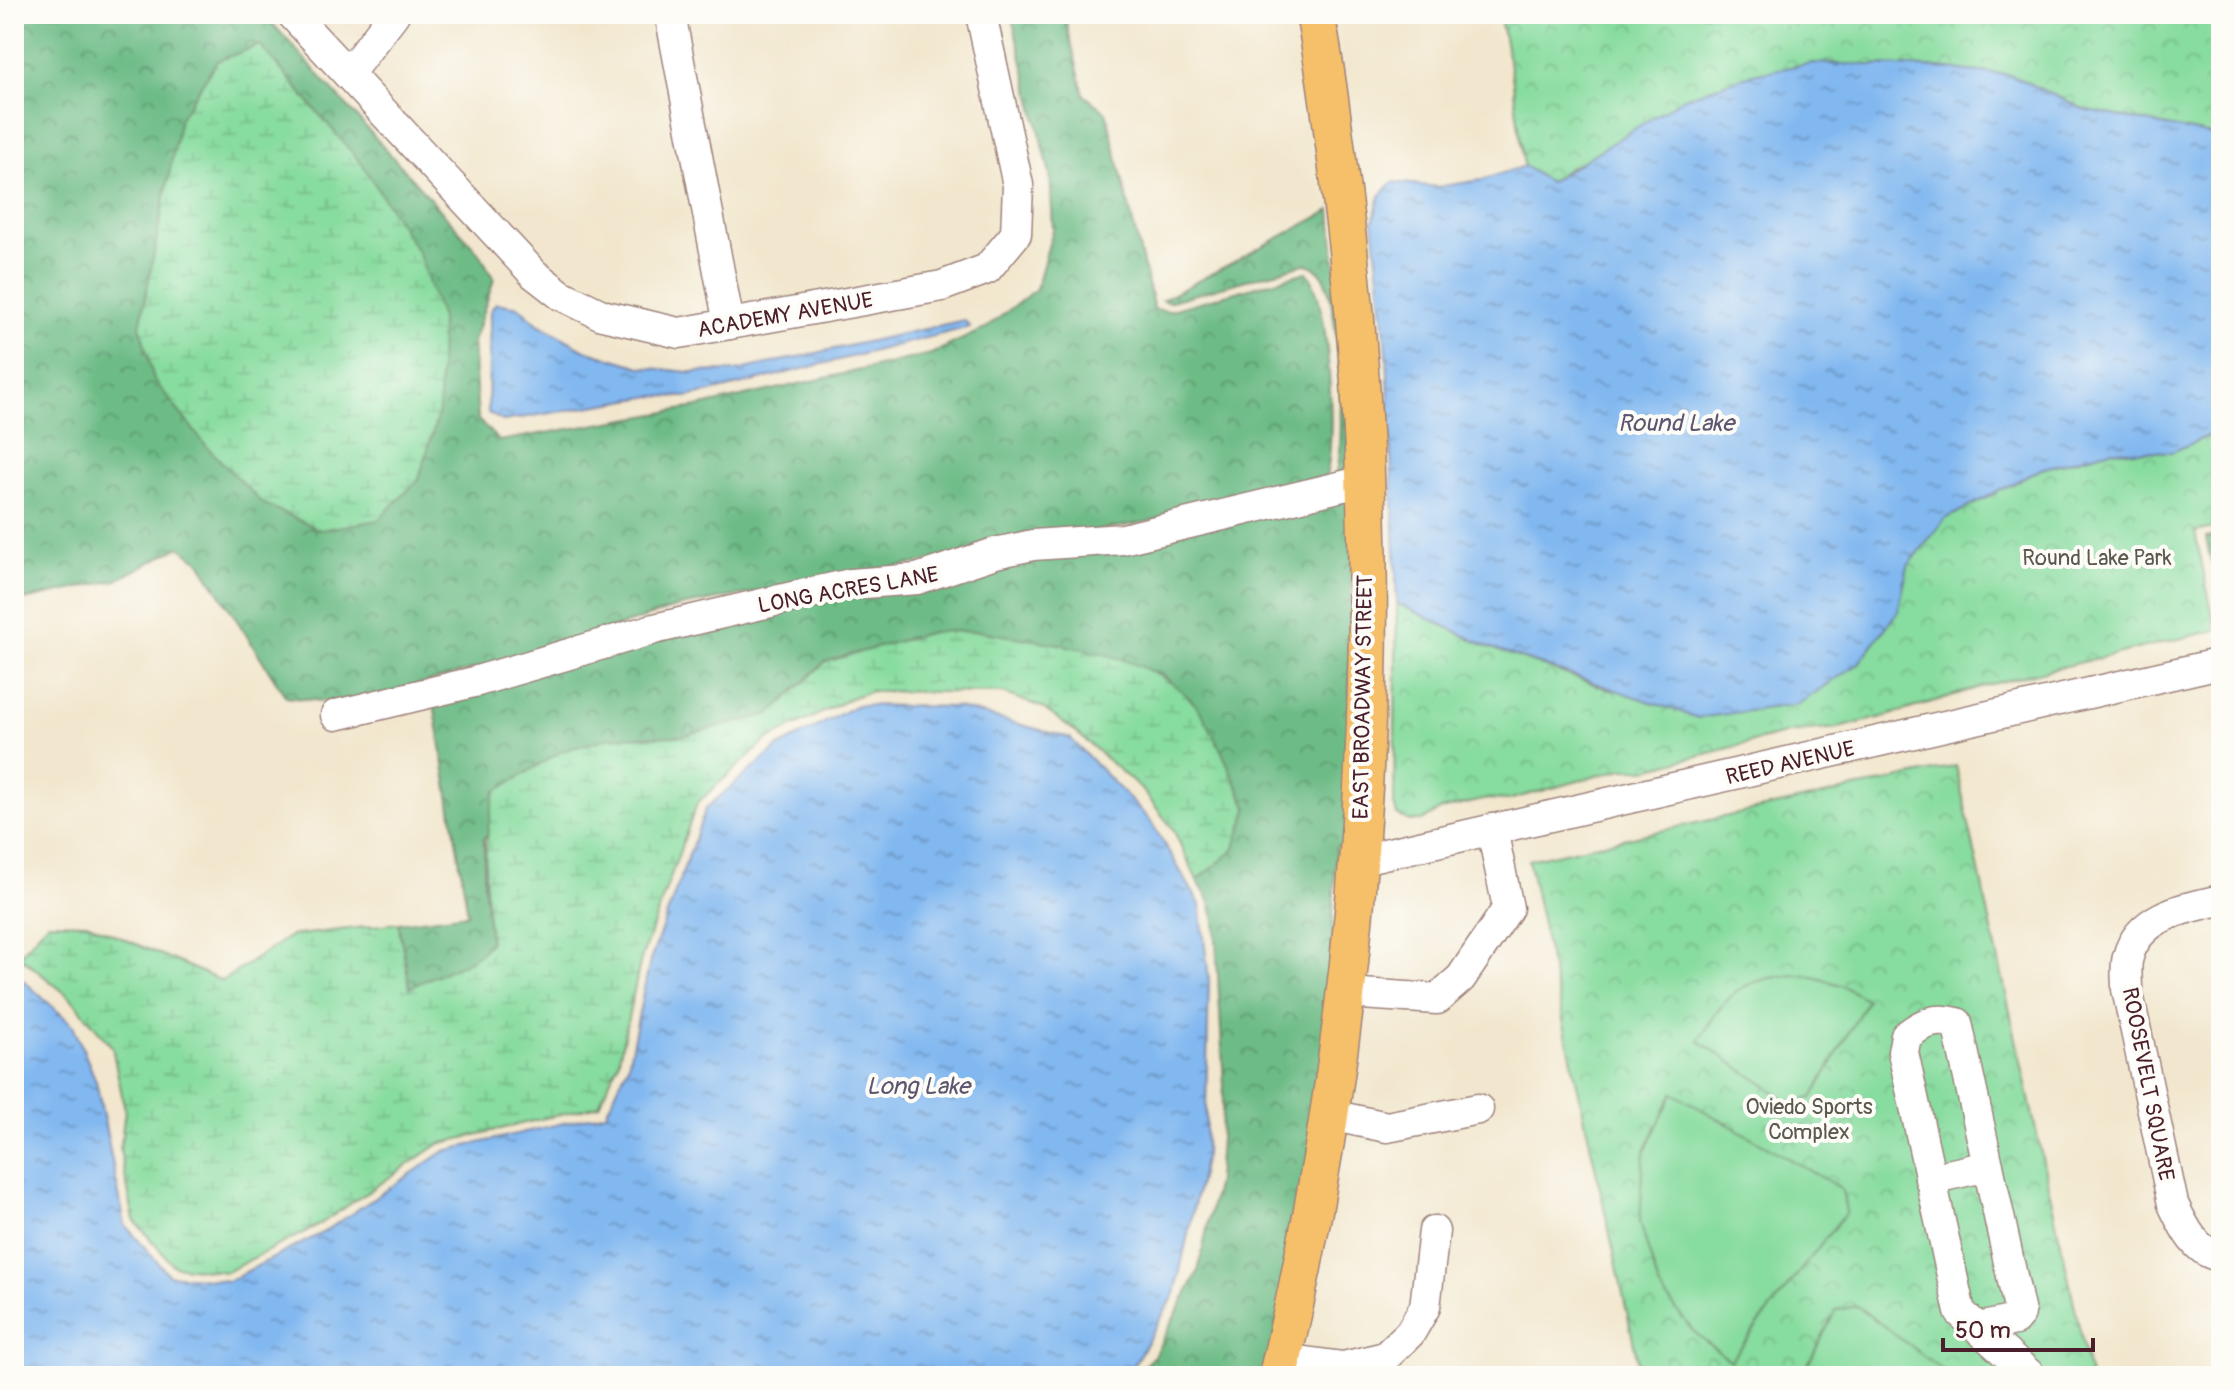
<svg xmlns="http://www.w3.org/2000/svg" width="2235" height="1390" viewBox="0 0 2235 1390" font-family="Pangolin,sans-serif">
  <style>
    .forest { fill: url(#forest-crowns); stroke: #5c6e58; stroke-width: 2 }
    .wetland { fill: url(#wetland-marsh); stroke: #687e65; stroke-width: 2 }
    .park { fill: url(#park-crowns); stroke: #687e65; stroke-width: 2 }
    .pitch { fill: #87dc9f; stroke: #687e65; stroke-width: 2 }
    .water { fill: url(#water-ripples); stroke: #666c8e; stroke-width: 2 }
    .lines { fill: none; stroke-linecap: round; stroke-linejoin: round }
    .minor-casing { stroke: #9e837c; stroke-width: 33 }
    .major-casing { stroke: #9e837c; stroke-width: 41 }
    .minor { stroke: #fff; stroke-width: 30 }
    .major { stroke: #f6c06b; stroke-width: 38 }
    .labels { text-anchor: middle; stroke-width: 8; stroke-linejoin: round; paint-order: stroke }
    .street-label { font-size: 22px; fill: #4a1f2b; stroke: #fdfcf7 }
    .park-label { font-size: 22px; fill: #5c584e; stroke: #fdfcf7 }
    .water-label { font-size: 24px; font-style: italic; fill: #5d5570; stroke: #fdfcf7 }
  </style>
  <defs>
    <pattern id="forest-crowns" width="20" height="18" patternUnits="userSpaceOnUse" patternTransform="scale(2)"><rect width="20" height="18" fill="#6dbc86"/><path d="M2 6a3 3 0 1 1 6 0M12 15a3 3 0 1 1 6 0" fill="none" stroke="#5c986e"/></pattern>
    <pattern id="wetland-marsh" width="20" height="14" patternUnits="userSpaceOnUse" patternTransform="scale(2)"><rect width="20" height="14" fill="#87dc9f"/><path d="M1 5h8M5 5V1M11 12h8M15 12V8" fill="none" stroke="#76bc89"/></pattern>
    <pattern id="park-crowns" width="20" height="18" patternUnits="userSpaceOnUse" patternTransform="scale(2)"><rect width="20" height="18" fill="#87dc9f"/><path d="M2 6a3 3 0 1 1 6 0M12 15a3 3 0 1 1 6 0" fill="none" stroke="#76bc89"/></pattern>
    <pattern id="water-ripples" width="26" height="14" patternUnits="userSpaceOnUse" patternTransform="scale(2)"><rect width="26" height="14" fill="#81b8f0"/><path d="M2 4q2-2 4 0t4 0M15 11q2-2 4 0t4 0" fill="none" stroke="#6c95c3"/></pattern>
  </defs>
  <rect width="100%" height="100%" fill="#fdfcf7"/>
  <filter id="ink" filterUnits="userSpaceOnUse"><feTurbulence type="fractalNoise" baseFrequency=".0125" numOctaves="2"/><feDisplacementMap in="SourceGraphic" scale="16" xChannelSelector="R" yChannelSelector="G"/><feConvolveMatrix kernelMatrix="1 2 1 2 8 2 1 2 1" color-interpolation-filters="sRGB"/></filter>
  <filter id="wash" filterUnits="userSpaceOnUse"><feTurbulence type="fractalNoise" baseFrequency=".006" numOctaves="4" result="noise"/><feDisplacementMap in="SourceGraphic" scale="32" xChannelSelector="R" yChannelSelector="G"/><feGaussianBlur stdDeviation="1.8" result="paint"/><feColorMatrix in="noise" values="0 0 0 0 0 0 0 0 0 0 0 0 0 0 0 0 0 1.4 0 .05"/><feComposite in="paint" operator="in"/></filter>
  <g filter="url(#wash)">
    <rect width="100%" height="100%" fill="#f2e7ce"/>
    <g class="forest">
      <path d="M14 14H264L480 254 494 279 473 342 478 420 499 441 697 407 931 354 986 328 1036 289 1053 230 1050 174 1011 14H1064L1084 95 1106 112 1154 309 1168 311 1307 272C1330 299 1336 440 1326 476L1146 522 681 606 554 647 349 704 286 697 199 561 179 547 117 580 14 602Z"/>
      <path d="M1331 210 1352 473 1336 477C1346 438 1339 322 1326 282 1323 273 1314 264 1304 264L1168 302 1162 300Z"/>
      <path d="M1353 494 1347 844 1336 847 1327 1063 1267 1376H1133L1154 1356 1198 1272 1217 1180 1224 1086 1215 921 1209 900 1197 880 1234 850 1247 808 1201 712 1163 675 1098 654 979 631 932 632 825 662 770 714 682 736 612 737 484 838V881L490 943C469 969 439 971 410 988L398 923 468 914 434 703 656 639 998 563Z"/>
      <path d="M2221 535V559L2211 562 2206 538Z"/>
    </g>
    <g class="wetland">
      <path d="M260 45 362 164 419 254 441 319 439 411 419 479 378 520 320 530 262 503 208 448 154 380 140 326 180 118 217 61Z"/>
      <path d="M979 631C1047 644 1162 650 1202 714 1220 743 1232 777 1248 808L1234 850 1197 880 1173 829 1143 791 1075 731 1041 707 1003 693 871 691 853 697 767 740 697 803 641 959 618 1063 599 1105 439 1144 319 1225 226 1272 174 1266 134 1220 120 1150 125 1110 112 1047 71 998 19 956 48 922 87 923 222 981 290 936 398 923 410 988C439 971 470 968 490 943 485 885 481 850 495 792L562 751 612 737 682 736 770 714 825 662 932 632Z"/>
    </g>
    <g class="park">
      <path d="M1499 14H2221V137L2083 109 2011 75 1926 67 1812 63 1570 167 1549 182 1524 166 1512 76Z"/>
      <path d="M2221 430V526L2195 532 2216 630 1983 686 1887 716 1838 728 1788 733 1647 769H1623L1508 800 1487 799 1440 810 1422 821H1410L1397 815 1394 804 1397 603 1486 646 1610 690 1798 704 1858 664 1898 611 1908 566 1945 519 2041 469 2111 450 2172 452Z"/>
      <path d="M1956 766 2090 1376H1641L1528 860Z"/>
    </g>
    <g class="pitch">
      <path d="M1806 975 1841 985 1867 1000 1812 1098 1790 1102 1699 1041C1727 990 1746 976 1806 975Z"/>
      <path d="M1673 1093 1842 1189 1846 1212 1730 1361 1693 1331 1659 1287 1640 1222 1644 1153Z"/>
      <path d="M1857 1306 1950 1376H1802L1836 1310Z"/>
    </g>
    <g class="water">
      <path d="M1812 63 1926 67 2011 75 2083 109 2221 137V430L2172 452 2111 450 2041 469 1945 519 1908 566 1898 611 1858 664 1798 704 1698 718 1486 646 1397 603 1387 352 1373 222 1380 196 1393 182 1437 187 1482 180 1524 166 1549 182 1684 98 1752 74Z"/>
      <path d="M496 303 519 307 538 324 585 350 641 367 689 372 736 371 964 320 970 327 711 392 686 397 653 396 503 421 488 413 490 311Z"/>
      <path d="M857 705 955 707 1070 738 1150 820 1200 904 1209 979 1205 1155 1175 1294 1134 1364 1118 1376H14V972L73 1025 96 1081 125 1225 169 1275 228 1281 324 1232 445 1151 606 1113 628 1065 650 961 706 808 777 748Z"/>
    </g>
  </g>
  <g filter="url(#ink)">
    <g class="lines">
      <g class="minor-casing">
        <g id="minor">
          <path d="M292 14 534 274 561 295 602 315 679 333 942 286 987 269 1016 234 1018 185 981 14"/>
          <path d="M670 14 729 324"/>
          <path d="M348 74 394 14"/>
          <path d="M336 715 474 682 654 629 792 597 851 584 917 579 995 553 1033 545 1123 539 1364 481"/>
          <path d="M1358 860 2221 663"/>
          <path d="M2221 900C2185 908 2139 915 2128 957 2125 966 2127 979 2127 989L2173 1204C2183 1225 2195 1253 2221 1256"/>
          <path d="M1346 993 1437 999 1461 978 1508 908 1492 829"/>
          <path d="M1330 1115 1387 1127 1478 1109"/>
          <path d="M1930 1179 1988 1166"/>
          <path d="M1979 1328 2015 1320 2020 1313 1957 1023C1935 1017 1923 1023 1906 1036L1903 1052 1960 1312 2031 1376"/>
          <path d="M1283 1359 1343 1367 1385 1357 1410 1333 1425 1307 1434 1231"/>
        </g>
      </g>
      <g class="major-casing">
        <path id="major" d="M1278 1376C1370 991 1392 584 1341 191 1333 132 1327 72 1315 14"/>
      </g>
      <use href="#minor" class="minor"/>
      <use href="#major" class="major"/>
    </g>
  </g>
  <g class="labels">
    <g class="street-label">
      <text transform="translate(785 314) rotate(-10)" y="8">ACADEMY AVENUE</text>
      <text transform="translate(848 589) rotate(-10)" y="8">LONG ACRES LANE</text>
      <text transform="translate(1362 697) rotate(-89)" y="8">EAST BROADWAY STREET</text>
      <text transform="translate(1790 762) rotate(-13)" y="8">REED AVENUE</text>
      <text transform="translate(2149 1084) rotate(79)" y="8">ROOSEVELT SQUARE</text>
    </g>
    <g class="park-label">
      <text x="2097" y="565">Round Lake Park</text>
      <text x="1809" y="1114">Oviedo Sports<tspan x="1809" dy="25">Complex</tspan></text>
    </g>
    <g class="water-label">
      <text x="1676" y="431">Round Lake</text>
      <text x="918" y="1094">Long Lake</text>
    </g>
  </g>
  <rect width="2235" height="1390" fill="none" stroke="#fdfcf7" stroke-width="48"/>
  <path d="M1943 1338v12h150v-12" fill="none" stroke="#4a1f2b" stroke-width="4"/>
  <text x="1955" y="1338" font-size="24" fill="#4a1f2b" stroke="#fdfcf7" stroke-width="6" paint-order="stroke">50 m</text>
</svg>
